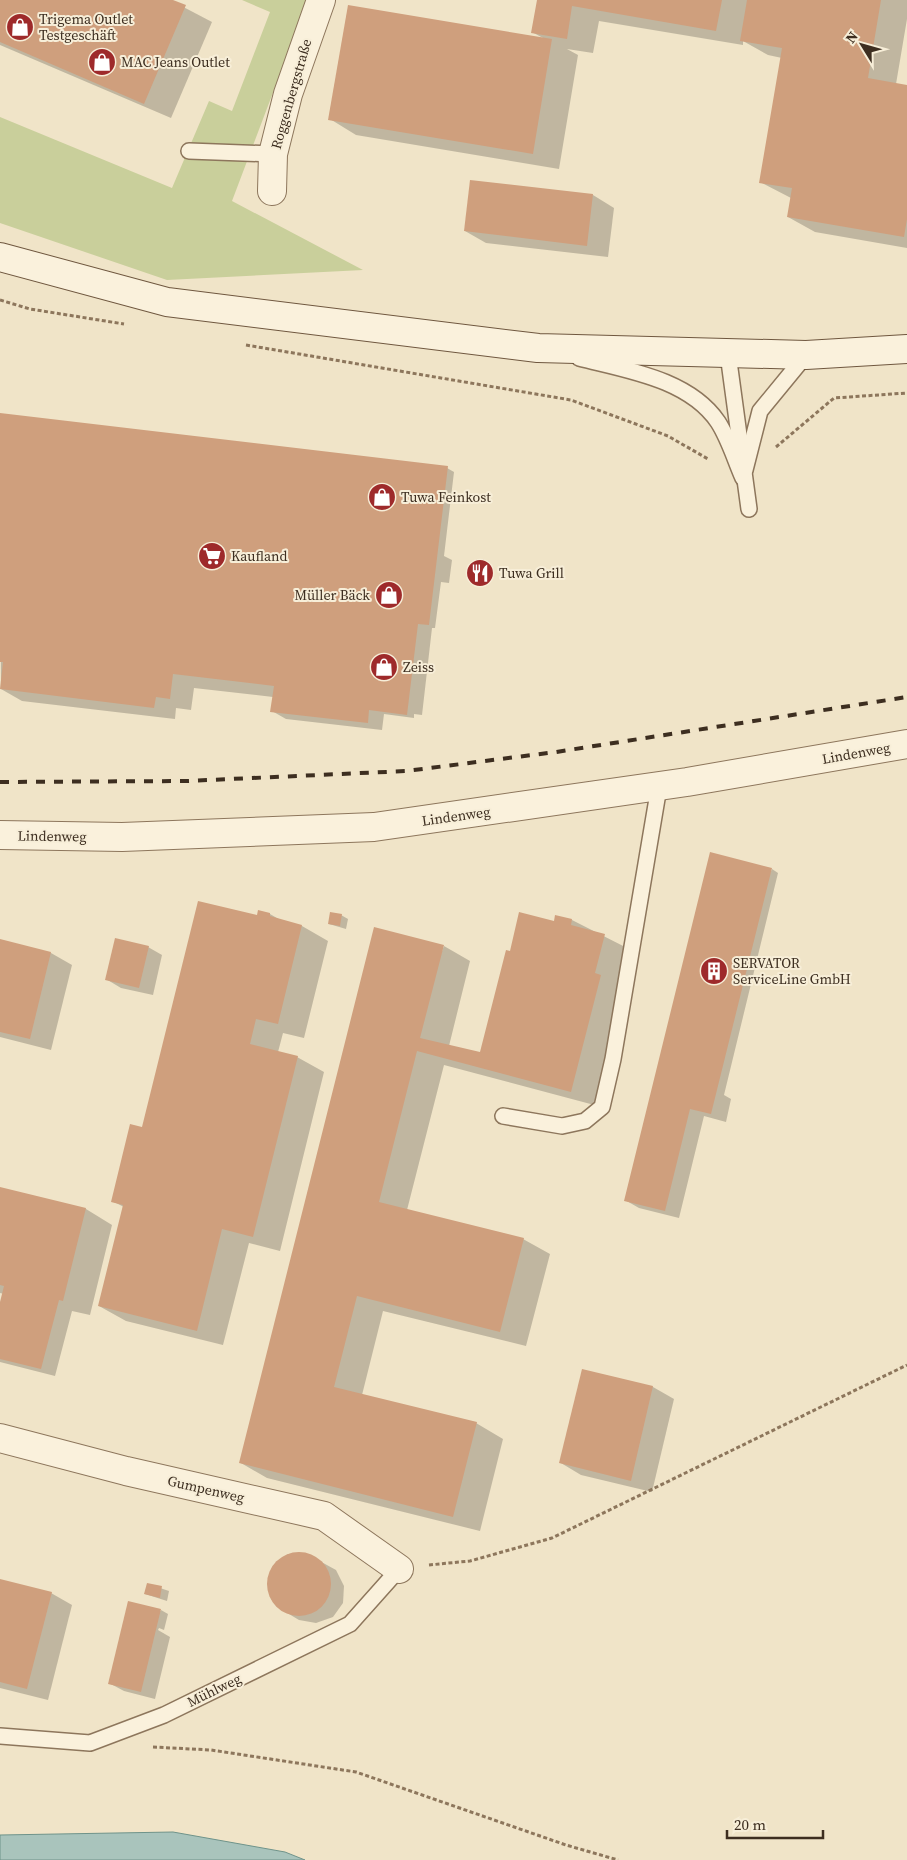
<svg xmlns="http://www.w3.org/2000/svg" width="907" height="1860" viewBox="0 0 907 1860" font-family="'Source Serif 4',serif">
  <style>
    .green { fill: #c9cf9b }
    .water { fill: #a9c4bc; stroke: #6f938a }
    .shadow { fill: #0003 }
    .building { fill: #cf9f7d }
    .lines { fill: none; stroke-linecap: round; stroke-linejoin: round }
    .service-casing { stroke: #8d765c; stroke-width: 18 }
    .minor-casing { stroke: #8d765c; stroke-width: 30 }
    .secondary-casing { stroke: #6f573f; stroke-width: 30 }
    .path { stroke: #8d765c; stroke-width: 3; stroke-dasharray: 4 2.5; stroke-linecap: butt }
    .service { stroke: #faf1dc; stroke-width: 15 }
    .minor { stroke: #faf1dc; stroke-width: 28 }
    .secondary { stroke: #faf1dc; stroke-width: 28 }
    .rail { stroke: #3d2e20; stroke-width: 4; stroke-dasharray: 9 9; stroke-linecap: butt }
    .labels { text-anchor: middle; stroke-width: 4; stroke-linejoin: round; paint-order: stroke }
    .poi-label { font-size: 14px; fill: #3d2e20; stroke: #f7eed8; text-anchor: start }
    .street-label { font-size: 14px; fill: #3d2e20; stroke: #f7eed8 }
  </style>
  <rect width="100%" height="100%" fill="#f0e4c8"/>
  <path class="green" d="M242 0H308L232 201 363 270 167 280 0 223V117L172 188 209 101 232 111 270 12Z"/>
  <path class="water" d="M173 1832 285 1852 305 1860H0V1835Z"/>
  <g class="shadow">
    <path d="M0 0H170L212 22 171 118 0 45Z"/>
    <path d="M538 0H907V19L896 84 907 86V248L815 232 788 217 791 198 760 182 782 58 768 55 743 41V45L599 21 593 53 567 49 578 55 559 169 356 135 330 119 543 38 532 32Z"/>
    <path d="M593 195 614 208 608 257 486 243 465 231Z"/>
    <path d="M0 415 447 468 454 472 444 556 452 560 449 583 441 582 435 628H432L422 715 414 714V718L384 714 382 730 286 719 272 711 273 697 194 688 191 710 176 708 175 719 22 701 1 689Z"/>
    <path d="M772 869 778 873 724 1095 731 1099 726 1122 704 1116 679 1218 639 1208 625 1200Z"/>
    <path d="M270 914 282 921 302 926 328 941 304 1038 283 1033 278 1052 297 1057 324 1072 280 1251 249 1243 223 1345 126 1321 99 1306 124 1207 112 1201 143 1129 258 916Z"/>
    <path d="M341 915 348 919 346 929 329 924Z"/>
    <path d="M572 920 631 950 598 1106 444 1065 407 1210 523 1239 550 1254 526 1346 383 1311 362 1395 476 1423 503 1439 480 1531 267 1478 241 1463 444 946 470 961 449 1046 481 1054 511 952 555 923Z"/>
    <path d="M0 940 51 953 72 965 51 1050 0 1037Z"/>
    <path d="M148 947 162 955 153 995 121 988 106 979Z"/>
    <path d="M0 1188 86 1209 112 1225 90 1315 72 1311 55 1376 0 1362V1305L4 1294 0 1293Z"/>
    <path d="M583 1370 653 1387 674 1399 652 1492 581 1475 561 1463Z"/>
    <path d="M305 1553 336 1570 344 1586 343 1603 333 1617 316 1623 299 1620 284 1611 271 1599 268 1581 274 1565 288 1554Z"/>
    <path d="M0 1580 51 1593 72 1605 48 1700 0 1688Z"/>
    <path d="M148 1584 169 1591 167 1601 145 1594Z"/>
    <path d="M161 1610 168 1614 164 1630 159 1628 158 1630 170 1637 155 1699 124 1691 109 1683Z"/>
  </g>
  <g class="building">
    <path d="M0 0H173L186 5 144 104 0 42Z"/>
    <path d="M537 0H722L716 31 572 6 567 39 531 33Z"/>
    <path d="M747 0H881L868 78 907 85V219L904 237 787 217 792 188 759 183 782 48 740 41Z"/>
    <path d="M348 5 552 39 533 154 328 120Z"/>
    <path d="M470 180 593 194 587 246 464 231Z"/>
    <path d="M0 413 448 466 429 625 418 624 407 715 369 710 368 723 270 712 274 686 173 674 170 699 156 697 154 708 0 689 3 662H0Z"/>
    <path d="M710 852 772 868 711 1114 690 1109 665 1211 624 1201Z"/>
    <path d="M198 901 257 915 258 910 270 913V916L302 925 278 1024 256 1019 250 1044 298 1056 253 1237 222 1229 197 1331 98 1306 123 1205 111 1202 130 1124 142 1127Z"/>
    <path d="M330 912 342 914 340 926 328 924Z"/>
    <path d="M519 912 554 921 555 915 572 919 571 925 605 934 595 973 601 975 571 1092 417 1051 379 1202 524 1238 500 1332 357 1296 334 1387 477 1422 453 1517 239 1463 374 927 444 945 420 1038 480 1052 506 950 510 951Z"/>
    <path d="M115 938 149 946 139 988 105 980Z"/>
    <path d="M0 939 51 952 30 1039 0 1032Z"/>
    <path d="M0 1187 86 1208 63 1301 59 1300 41 1369 0 1359V1302L4 1286 0 1285Z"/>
    <path d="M582 1369 653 1386 631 1481 559 1463Z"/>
    <circle cx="299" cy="1584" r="32"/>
    <path d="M0 1579 52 1592 27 1689 0 1682Z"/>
    <path d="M147 1583 162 1586 160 1598 144 1594Z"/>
    <path d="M128 1601 161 1609 141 1692 108 1684Z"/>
  </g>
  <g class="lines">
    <g class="service-casing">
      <g id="service">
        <path d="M189 151 273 154"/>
        <path d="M728 354 749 509"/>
        <path d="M579 358C626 370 689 379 718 422 729 439 735 460 743 478"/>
        <path d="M745 470 760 411 806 355"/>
        <path d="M503 1116 562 1126 585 1121 602 1107 613 1059 659 787"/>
        <path d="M0 1736 90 1743 164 1715 350 1624 399 1569"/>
      </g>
    </g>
    <g class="minor-casing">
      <g id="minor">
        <path d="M272 191 273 154 288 94 321 0"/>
        <path d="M0 835 122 837 374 827 687 782 907 744"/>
        <path d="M0 1438 126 1471 324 1516 399 1569"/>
      </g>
    </g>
    <g class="secondary-casing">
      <path id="secondary" d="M0 257 167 302 538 348 806 355 907 349"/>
    </g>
    <g class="path">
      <path d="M0 300 30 309 124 324"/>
      <path d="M246 345 571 400 668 436 708 459"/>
      <path d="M776 447 834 398 907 393"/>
      <path d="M429 1565 470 1561 552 1538 907 1365"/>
      <path d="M153 1747 211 1750 356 1772 566 1845 618 1860"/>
    </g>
    <use href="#service" class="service"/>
    <use href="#minor" class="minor"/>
    <use href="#secondary" class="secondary"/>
    <path class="rail" d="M0 782 187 781 406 771 556 752 907 697"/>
  </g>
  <defs>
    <g id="shop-disc" transform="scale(1.4375)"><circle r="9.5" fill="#9e2a2b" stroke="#f7eed8"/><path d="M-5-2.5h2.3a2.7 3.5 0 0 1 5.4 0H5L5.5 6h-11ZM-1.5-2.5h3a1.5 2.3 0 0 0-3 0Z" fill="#fff"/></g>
    <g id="supermarket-disc" transform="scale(1.4375)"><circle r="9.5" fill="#9e2a2b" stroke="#f7eed8"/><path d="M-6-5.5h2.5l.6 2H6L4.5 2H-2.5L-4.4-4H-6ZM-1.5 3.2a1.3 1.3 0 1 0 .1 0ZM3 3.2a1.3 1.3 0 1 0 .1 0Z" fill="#fff"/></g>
    <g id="restaurant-disc" transform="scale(1.4375)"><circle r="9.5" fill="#9e2a2b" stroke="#f7eed8"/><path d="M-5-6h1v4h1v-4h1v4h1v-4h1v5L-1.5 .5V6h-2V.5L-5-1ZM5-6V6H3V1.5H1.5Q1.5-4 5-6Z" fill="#fff"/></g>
    <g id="building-disc" transform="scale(1.4375)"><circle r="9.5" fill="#9e2a2b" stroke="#f7eed8"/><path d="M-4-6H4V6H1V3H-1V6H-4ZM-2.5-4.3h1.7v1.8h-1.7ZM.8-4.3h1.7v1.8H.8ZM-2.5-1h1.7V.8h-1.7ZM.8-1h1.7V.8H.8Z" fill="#fff"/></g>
  </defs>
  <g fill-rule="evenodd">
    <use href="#shop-disc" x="20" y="27"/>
    <use href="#shop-disc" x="102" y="62"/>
    <use href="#shop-disc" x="382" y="497"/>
    <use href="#supermarket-disc" x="212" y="556"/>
    <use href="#restaurant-disc" x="480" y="573"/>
    <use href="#shop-disc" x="389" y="595"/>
    <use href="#shop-disc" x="384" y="667"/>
    <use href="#building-disc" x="714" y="971"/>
  </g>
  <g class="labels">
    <g class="poi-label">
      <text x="39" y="24">Trigema Outlet<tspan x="39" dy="16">Testgeschäft</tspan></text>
      <text x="121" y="67">MAC Jeans Outlet</text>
      <text x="401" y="502">Tuwa Feinkost</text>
      <text x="231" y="561">Kaufland</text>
      <text x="499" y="578">Tuwa Grill</text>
      <text x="370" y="600" text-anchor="end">Müller Bäck</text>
      <text x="403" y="672">Zeiss</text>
      <text x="733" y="968">SERVATOR<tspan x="733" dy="16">ServiceLine GmbH</tspan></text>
    </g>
    <g class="street-label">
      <text transform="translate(291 94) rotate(-74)" y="5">Roggenbergstraße</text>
      <text transform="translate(856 753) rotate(-10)" y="5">Lindenweg</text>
      <text transform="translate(456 816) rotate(-8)" y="5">Lindenweg</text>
      <text transform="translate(52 836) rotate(1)" y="5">Lindenweg</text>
      <text transform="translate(206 1489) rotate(13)" y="5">Gumpenweg</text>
      <text transform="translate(214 1690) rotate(-26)" y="5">Mühlweg</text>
    </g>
  </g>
  <g transform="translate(862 45) rotate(307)" stroke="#f7eed8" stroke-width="4" paint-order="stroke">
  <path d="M0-4L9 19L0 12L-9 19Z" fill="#3d2e20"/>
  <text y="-8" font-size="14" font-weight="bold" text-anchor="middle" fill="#3d2e20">N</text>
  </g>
  <path d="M727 1830v8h96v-8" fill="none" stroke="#3d2e20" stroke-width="2.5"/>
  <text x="734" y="1830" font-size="15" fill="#3d2e20" stroke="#f7eed8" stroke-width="4" paint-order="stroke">20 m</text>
</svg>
